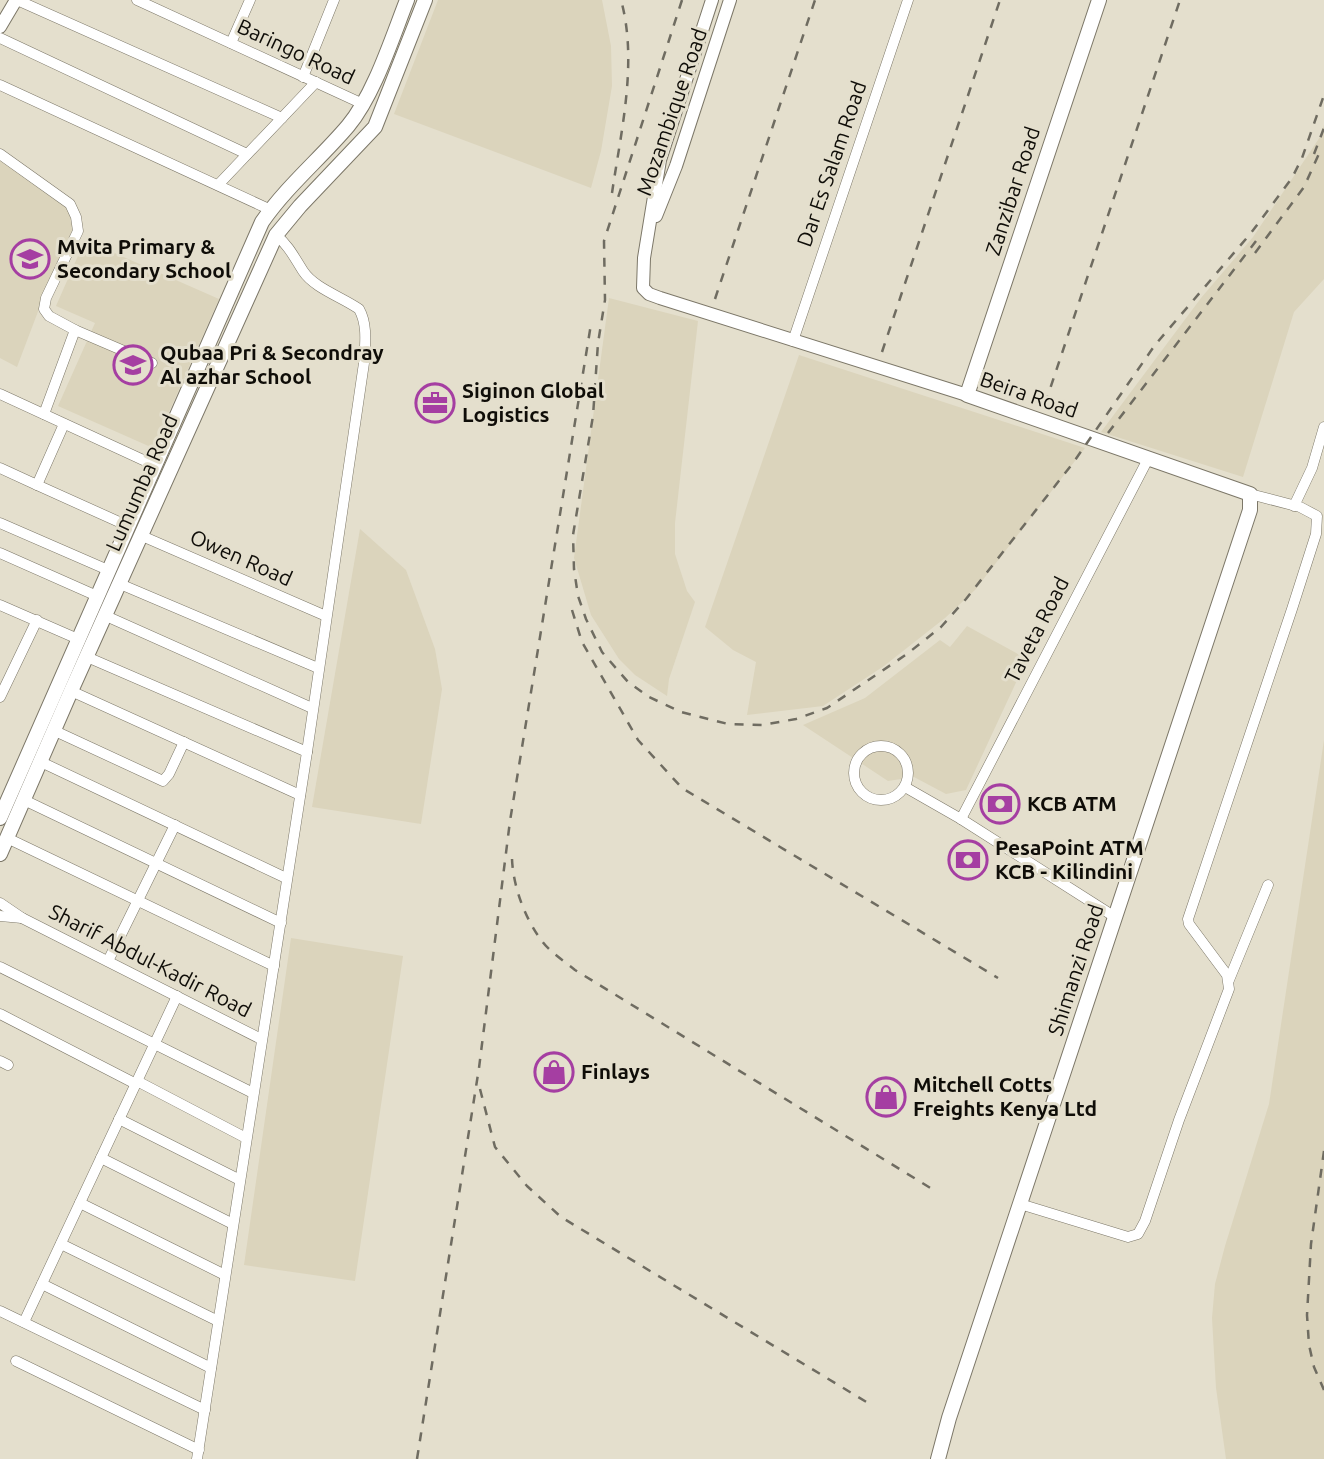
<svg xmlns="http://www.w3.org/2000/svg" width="1324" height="1459" viewBox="0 0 1324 1459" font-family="Ubuntu,sans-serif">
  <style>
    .built { fill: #dbd4bc }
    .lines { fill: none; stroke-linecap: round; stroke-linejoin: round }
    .minor-casing { stroke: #7c7768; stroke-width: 11 }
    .tertiary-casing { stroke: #7c7768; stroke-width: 14 }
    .secondary-casing { stroke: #7c7768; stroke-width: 16 }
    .minor { stroke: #fff; stroke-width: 10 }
    .tertiary { stroke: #fff; stroke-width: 12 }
    .secondary { stroke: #fff; stroke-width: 14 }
    .rail { stroke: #6f6c61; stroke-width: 2.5; stroke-dasharray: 9 9; stroke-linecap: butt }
    .labels { text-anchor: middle; stroke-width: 6; stroke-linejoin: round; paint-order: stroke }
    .street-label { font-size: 21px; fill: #0f0d08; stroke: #e4dfcd }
    .poi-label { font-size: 21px; font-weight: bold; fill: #0f0d08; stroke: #e4dfcd; text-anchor: start }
  </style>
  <rect width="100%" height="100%" fill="#e4dfcd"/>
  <g class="built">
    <path d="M438 0H602L611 46 612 86 601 151 591 188 394 114Z"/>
    <path d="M1324 125V279L1294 312 1243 477 1101 432 1201 298 1253 237 1320 137Z"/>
    <path d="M0 149 11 156 79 217 42 301 17 367 0 358Z"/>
    <path d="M85 240 219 299 153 448 58 406 95 323 56 306Z"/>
    <path d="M609 298 698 321 675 523V554L687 591 695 602 669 679 667 696 635 675 619 659 591 615 574 558Z"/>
    <path d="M799 355 1085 448 975 590 945 618 884 666 823 706 747 715 756 662 733 650 705 627Z"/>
    <path d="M360 529 406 570 435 649 442 689 421 824 312 807Z"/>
    <path d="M967 626 1027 659 966 790 946 794 914 777 888 781 803 725 865 698 940 640 950 647Z"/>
    <path d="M1324 740V1459H1226L1216 1388 1212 1318 1215 1284 1225 1246 1269 1104Z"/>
    <path d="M291 938 403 956 355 1281 244 1265Z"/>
  </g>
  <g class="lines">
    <g class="minor-casing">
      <g id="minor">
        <path d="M17 0 282 118"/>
        <path d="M137 0 363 104"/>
        <path d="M0 38 247 154"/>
        <path d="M231 43 250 0"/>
        <path d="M303 77 334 0"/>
        <path d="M0 85 271 210"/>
        <path d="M0 154 70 204 76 217 78 231 46 298 44 309 49 316 75 330 44 414"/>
        <path d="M218 185 316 82"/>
        <path d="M75 330 152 363"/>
        <path d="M793 341 908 0"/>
        <path d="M0 394 154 465"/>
        <path d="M0 468 37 485 64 424"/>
        <path d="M37 485 128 526"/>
        <path d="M1294 506 1312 468 1324 427"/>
        <path d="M0 523 108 570"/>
        <path d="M142 536 326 616"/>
        <path d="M0 553 97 596"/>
        <path d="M120 584 318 668"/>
        <path d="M0 605 78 639"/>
        <path d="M106 616 312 708"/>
        <path d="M87 657 307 752"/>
        <path d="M71 691 300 795"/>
        <path d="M0 697 37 620"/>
        <path d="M55 731 163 781 169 774 184 742"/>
        <circle cx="881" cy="773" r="27"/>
        <path d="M41 762 286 878"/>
        <path d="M905 787 961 819 1115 917"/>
        <path d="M24 800 281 923"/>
        <path d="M961 819 1148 459"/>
        <path d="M7 838 274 966"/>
        <path d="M0 903 22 918 261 1039"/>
        <path d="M0 916 22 918"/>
        <path d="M108 961 175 825"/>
        <path d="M0 967 253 1093"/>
        <path d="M1229 980 1268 885"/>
        <path d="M0 1014 136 1084"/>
        <path d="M0 1061 8 1065"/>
        <path d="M137 1081 246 1138"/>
        <path d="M119 1119 240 1180"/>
        <path d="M101 1158 233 1224"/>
        <path d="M80 1203 225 1275"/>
        <path d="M1020 1204 1128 1237 1138 1234 1145 1221 1179 1120 1229 989 1227 975 1189 924 1188 919 1292 609 1316 534 1317 516 1300 507 1250 494"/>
        <path d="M61 1244 218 1321"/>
        <path d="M42 1284 211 1368"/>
        <path d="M0 1311 205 1410"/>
        <path d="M24 1322 177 996"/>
        <path d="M16 1361 199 1450"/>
        <path d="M197 1459 307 752 364 363C365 345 368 325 359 309 342 297 314 288 303 271 294 257 289 246 276 235"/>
      </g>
    </g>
    <g class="tertiary-casing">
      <g id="tertiary">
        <path d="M712 0 660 160 644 258 643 288 649 294 660 298 967 395"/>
        <path d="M0 27 16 0"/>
        <path d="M656 216 676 166 730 0"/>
      </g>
    </g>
    <g class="secondary-casing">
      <g id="secondary">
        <path d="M0 818 262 222C287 186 320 159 348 126 374 95 392 38 407 0"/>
        <path d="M0 854 71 691 276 235 300 206 375 127 425 0"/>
        <path d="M938 1459 949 1418 1250 510V494L967 395 1099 0"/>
      </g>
    </g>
    <use href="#minor" class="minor"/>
    <use href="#tertiary" class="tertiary"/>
    <use href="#secondary" class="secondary"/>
    <g class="rail">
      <path d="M682 0 604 241 605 300 598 343 593 416 573 535 574 569 578 596 586 619 602 652 628 682 649 697 681 712 728 724 762 725 796 719 827 708 907 654 941 627 966 599 1073 463 1155 345 1251 233 1292 178 1302 158 1324 95"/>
      <path d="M1314 154 1324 128"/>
      <path d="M612 193C621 131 638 62 621 0"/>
      <path d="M1255 253 1304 187 1322 147"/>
      <path d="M715 299 815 0"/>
      <path d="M882 352 1000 0"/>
      <path d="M1045 404 1180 0"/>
      <path d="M1108 433 1256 241"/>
      <path d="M572 610 582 642 638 740 682 788 998 978"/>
      <path d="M512 859C513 886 525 919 542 941 550 952 564 961 575 970L937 1192"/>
      <path d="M480 1089 495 1147 527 1186 561 1217 873 1406"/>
      <path d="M1324 1151 1311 1244 1307 1315 1309 1345 1314 1367 1324 1390"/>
      <path d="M417 1459 479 1068 510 821 591 324"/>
    </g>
  </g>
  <defs>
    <g id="school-ring" transform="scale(2.0125)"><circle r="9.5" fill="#e4dfcd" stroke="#a53ea2" stroke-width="1.5"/><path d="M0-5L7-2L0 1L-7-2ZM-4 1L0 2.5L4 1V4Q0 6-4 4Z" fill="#a53ea2"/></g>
    <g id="office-ring" transform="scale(2.0125)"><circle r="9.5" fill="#e4dfcd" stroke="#a53ea2" stroke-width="1.5"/><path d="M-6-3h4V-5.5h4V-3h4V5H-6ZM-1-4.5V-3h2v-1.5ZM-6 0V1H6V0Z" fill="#a53ea2"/></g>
    <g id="bank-ring" transform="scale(2.0125)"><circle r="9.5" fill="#e4dfcd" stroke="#a53ea2" stroke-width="1.5"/><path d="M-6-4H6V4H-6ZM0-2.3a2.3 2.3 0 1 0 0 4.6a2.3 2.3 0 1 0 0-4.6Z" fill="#a53ea2"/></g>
    <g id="shop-ring" transform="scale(2.0125)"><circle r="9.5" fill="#e4dfcd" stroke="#a53ea2" stroke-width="1.5"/><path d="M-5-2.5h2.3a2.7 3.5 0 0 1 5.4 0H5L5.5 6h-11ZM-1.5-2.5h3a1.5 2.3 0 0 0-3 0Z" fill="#a53ea2"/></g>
  </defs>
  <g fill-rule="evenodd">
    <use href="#school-ring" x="30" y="259"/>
    <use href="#school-ring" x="133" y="365"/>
    <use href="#office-ring" x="435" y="403"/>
    <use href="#bank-ring" x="1000" y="804"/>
    <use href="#bank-ring" x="968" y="860"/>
    <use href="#shop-ring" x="554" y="1072"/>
    <use href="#shop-ring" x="886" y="1097"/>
  </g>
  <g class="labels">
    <g class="street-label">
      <text transform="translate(296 52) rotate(25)" y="7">Baringo Road</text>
      <text transform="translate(672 112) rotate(-71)" y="7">Mozambique Road</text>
      <text transform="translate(832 164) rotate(-71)" y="7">Dar Es Salam Road</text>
      <text transform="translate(1013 191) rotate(-72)" y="7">Zanzibar Road</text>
      <text transform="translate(1029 395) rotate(19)" y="7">Beira Road</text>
      <text transform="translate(142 483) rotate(-66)" y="7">Lumumba Road</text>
      <text transform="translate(241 558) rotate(24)" y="7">Owen Road</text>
      <text transform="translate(1037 630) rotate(-63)" y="7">Taveta Road</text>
      <text transform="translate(150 961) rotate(27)" y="7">Sharif Abdul-Kadir Road</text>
      <text transform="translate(1076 970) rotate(-72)" y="7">Shimanzi Road</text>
    </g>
    <g class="poi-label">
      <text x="57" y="254">Mvita Primary &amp;<tspan x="57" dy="24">Secondary School</tspan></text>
      <text x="160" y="360">Qubaa Pri &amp; Secondray<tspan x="160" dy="24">Al azhar School</tspan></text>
      <text x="462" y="398">Siginon Global<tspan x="462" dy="24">Logistics</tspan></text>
      <text x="1027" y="811">KCB ATM</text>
      <text x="995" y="855">PesaPoint ATM<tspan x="995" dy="24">KCB - Kilindini</tspan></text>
      <text x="581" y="1079">Finlays</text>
      <text x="913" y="1092">Mitchell Cotts<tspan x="913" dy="24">Freights Kenya Ltd</tspan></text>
    </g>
  </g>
</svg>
